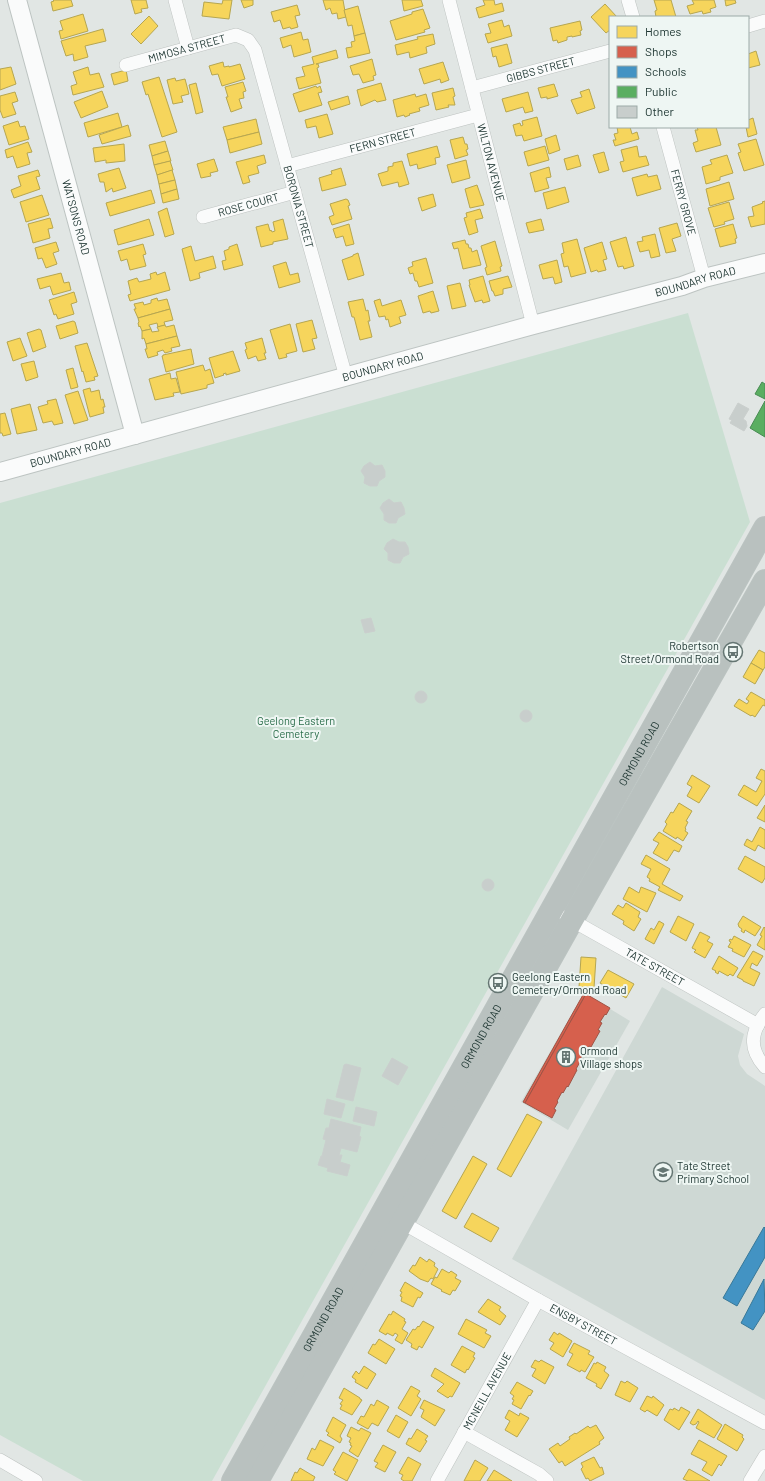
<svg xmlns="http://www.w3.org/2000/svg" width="765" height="1481" viewBox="0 0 765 1481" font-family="Barlow,sans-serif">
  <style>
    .built { fill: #ced8d4 }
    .green { fill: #cadfd2 }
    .homes { fill: #f6d55c; stroke: #b6a650 }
    .shops { fill: #d6604d; stroke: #9f5446 }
    .schools { fill: #4393c3; stroke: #387898 }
    .public { fill: #5aae61; stroke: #498b54 }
    .building { fill: #c8cecc; stroke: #cacfcd }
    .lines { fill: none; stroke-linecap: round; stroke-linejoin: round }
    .street-casing { stroke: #bec3c1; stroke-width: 14 }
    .secondary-casing { stroke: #bdc4c2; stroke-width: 20 }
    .highway-casing { stroke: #bbc3c1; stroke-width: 24 }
    .street { stroke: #fafbfb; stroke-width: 13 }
    .secondary { stroke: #fafbfb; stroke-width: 18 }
    .highway { stroke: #b9c1bf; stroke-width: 22 }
    .labels { text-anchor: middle; stroke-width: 4; stroke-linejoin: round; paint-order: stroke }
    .street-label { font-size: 11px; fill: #203834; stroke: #eef6f3 }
    .poi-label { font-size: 11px; fill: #203834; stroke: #eef6f3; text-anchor: start }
    .park-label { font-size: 11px; fill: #2b6e4b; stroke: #eef6f3 }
  </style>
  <rect width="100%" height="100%" fill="#e1e6e4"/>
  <g class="built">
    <path d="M662 987 744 1034 738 1056 740 1065 747 1074 765 1086V1400L512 1259Z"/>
    <path d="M584 993 630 1021 568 1130 521 1102Z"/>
  </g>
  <path class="green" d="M688 313 750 522 212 1481H83L0 1435V503Z"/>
  <g class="homes">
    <path d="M53 0H71L73 6 53 11 51 2 54 1Z"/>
    <path d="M131 0H146L148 8 141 9 142 12 135 14Z"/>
    <path d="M223 0H232L229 19 202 16 204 2 222 4Z"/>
    <path d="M241 0H253V5L244 8Z"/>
    <path d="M323 0H343L346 17 338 19 337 13 332 14 330 8 326 10Z"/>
    <path d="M402 0H421L423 6 404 11Z"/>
    <path d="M483 0H494L495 5 502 3 504 11 479 18 476 8 485 5Z"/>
    <path d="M654 0H671L676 17H656L655 11 657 10Z"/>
    <path d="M692 0H714L716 7 710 9 711 12 703 14 702 11 690 14 687 6 694 4Z"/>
    <path d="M725 0H735L736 3 726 6Z"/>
    <path d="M605 4 617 17H610V30L606 33 591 17Z"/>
    <path d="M297 5 300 15 295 16 298 27 291 29 290 27 283 29 280 20 274 22 271 12Z"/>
    <path d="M358 6 365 33 354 36 352 25 348 26 344 10Z"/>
    <path d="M423 9 430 28 424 30 425 32 396 40 390 21 412 14V12Z"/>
    <path d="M83 14 88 31 61 39 59 31 63 30 60 21Z"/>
    <path d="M149 16 158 26 141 44 131 34Z"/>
    <path d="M502 20 504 27 509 25 512 36 488 43 485 34 491 33 488 24Z"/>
    <path d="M580 21 582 30 580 31 581 35 572 37V36L567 37V40L558 43 557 40 553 41 550 28Z"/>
    <path d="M103 29 106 41 85 46 88 57 74 61 73 54 66 56 61 41Z"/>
    <path d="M301 32 303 40 308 39 311 52 294 57 291 45 283 48 280 38Z"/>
    <path d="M365 33 370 53 348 58 346 48 352 47 351 42 355 41 354 36Z"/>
    <path d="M433 34 435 44 426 47 427 53 410 58 409 52 397 55 395 45 418 39 417 37Z"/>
    <path d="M507 44 512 63 499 67 496 56 493 57 491 48Z"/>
    <path d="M336 50 338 58 316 64H318L319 67 317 68 321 83 299 89 296 78 305 76 302 67 314 64 312 57Z"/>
    <path d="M756 51 760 65 748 68V54Z"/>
    <path d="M372 59 376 75 373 76 374 80 363 83 359 74 353 75 350 66Z"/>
    <path d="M223 62 224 67 229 66V67L240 64 245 79 222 86 218 74 212 75 209 66Z"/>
    <path d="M443 62 449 80 441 83 440 79 424 84 419 69Z"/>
    <path d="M11 67 16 84 0 90V69Z"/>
    <path d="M88 67 90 75 99 73 104 87 73 95 71 86 77 84 73 72Z"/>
    <path d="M126 70 128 81 114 85 111 74Z"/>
    <path d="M159 77 177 132 162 137 148 94 146 95 142 82Z"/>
    <path d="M175 78 176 81 185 79 189 94 181 96 183 102 173 104 167 80Z"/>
    <path d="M243 82 246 91 243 92 244 98 239 99 242 108 231 112 226 97H228L225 87Z"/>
    <path d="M196 83 203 112 196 114 189 85Z"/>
    <path d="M381 83 386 100 377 102 375 100 361 106 357 90Z"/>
    <path d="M554 84 558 96 547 99V97L541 98 538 88Z"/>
    <path d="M316 86 317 88 320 86 322 92 318 93 322 105 299 112 293 94Z"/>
    <path d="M453 88 455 96 453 97 455 105H448L449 107 436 110 432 93Z"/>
    <path d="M589 89 595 108 577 114 571 100 582 97 580 92Z"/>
    <path d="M102 91 108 107 81 118 74 102Z"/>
    <path d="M15 92 18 101 12 103 16 114 3 118 0 110V96Z"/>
    <path d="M528 92 533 111 525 113 523 107 506 112 502 99Z"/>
    <path d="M415 94 416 97 426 94 429 105 419 108 420 111 409 114 410 115 405 117 404 115 397 117 393 100Z"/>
    <path d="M348 96 350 104 331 110 328 102Z"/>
    <path d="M118 113 122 127 88 137 84 123Z"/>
    <path d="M327 114 333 134 319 138 316 126 307 128 305 120Z"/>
    <path d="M537 117 542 136 524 141 522 135 516 136 513 125 520 123 521 126 523 125 522 121Z"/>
    <path d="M753 118 757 134 748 137 746 127H748V120Z"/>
    <path d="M256 119 259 132 227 140 223 127Z"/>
    <path d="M18 121 20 127 25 126 29 139 9 145 3 126Z"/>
    <path d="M128 125 131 136 102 144 99 135Z"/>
    <path d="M617 127H630L632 134 637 132 639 139 615 146 613 140H616L614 134 618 133Z"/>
    <path d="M697 127H716L721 145 696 152 693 143 698 141 695 130H698Z"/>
    <path d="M259 132 262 144 230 153 227 140Z"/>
    <path d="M556 135 560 150 549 154 545 139Z"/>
    <path d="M463 137 465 144H467L468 149 466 150 468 155 455 159 450 140Z"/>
    <path d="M756 139 764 165 744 171 738 153 741 152 738 144Z"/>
    <path d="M165 141 168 151 152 156 149 145Z"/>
    <path d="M28 142 32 152 27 153 30 164 17 168 13 156 7 158 5 150Z"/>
    <path d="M124 144 125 161 106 163V160L95 162 93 148Z"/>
    <path d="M437 146 440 157 435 158 436 164 418 169 417 164 410 166 407 154Z"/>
    <path d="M545 146 549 160 528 166 524 152Z"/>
    <path d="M637 146 639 157 646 156 649 165 623 172 620 162 624 161 621 150Z"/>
    <path d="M168 151 171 161 154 165 152 156Z"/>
    <path d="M604 152 609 170 599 173 593 155Z"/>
    <path d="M264 155 266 163 257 166 259 173 248 176 250 182 243 184 236 162Z"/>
    <path d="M578 155 581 166 567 170 564 159Z"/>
    <path d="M727 155 733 173 720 177V180L706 184 702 167 712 164 710 160Z"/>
    <path d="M214 159 218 171 210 173 211 176 201 178 197 164Z"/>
    <path d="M466 160 470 178 452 183 447 165Z"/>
    <path d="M170 161 173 170 157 175 154 165Z"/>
    <path d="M402 161 409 184 399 187 398 182 382 186 378 174 388 171V167L393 166V163Z"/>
    <path d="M549 167 551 177 546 178 549 188 535 192 530 173Z"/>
    <path d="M119 168 126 188 113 192 112 188 106 192 104 182H100L98 174Z"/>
    <path d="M341 168 346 185 322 191 319 178 332 174 331 171Z"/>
    <path d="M38 170 40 176 36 177 40 189 14 198 11 190 21 186 18 176Z"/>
    <path d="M172 170 175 180 159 184 157 175Z"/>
    <path d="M647 174 648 177 657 175 661 189 637 196 632 178Z"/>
    <path d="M175 180 177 189 161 194 159 184Z"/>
    <path d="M729 182 734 199 710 206 706 189Z"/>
    <path d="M477 185 484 205 470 208 465 189Z"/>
    <path d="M565 187 569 202 547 209 543 193Z"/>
    <path d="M177 189 179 199 163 203 161 194Z"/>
    <path d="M151 190 155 203 110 216 106 203Z"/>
    <path d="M433 194 436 206 422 211 418 198Z"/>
    <path d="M42 195 49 215 26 222 20 202Z"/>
    <path d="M346 199 348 200 350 205 348 206 352 219 332 225 329 217 334 215 330 204Z"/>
    <path d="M765 201V224L751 227 748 217 754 216 752 207 763 203 762 202Z"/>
    <path d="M729 202 734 219 724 222 725 224 714 227 708 208Z"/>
    <path d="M167 208 174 234 165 237 158 212Z"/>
    <path d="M480 209 483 218 475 220 478 232 469 235 464 218 467 217 466 213Z"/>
    <path d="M50 218 53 228 48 229 50 238 33 243 28 224Z"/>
    <path d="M149 219 154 235 118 245 114 230Z"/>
    <path d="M283 219 288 239 273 242V244L261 247 256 227 268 224 270 231 271 230 272 232 275 231 273 222Z"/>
    <path d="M541 219 544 230 529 233 526 223Z"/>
    <path d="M677 223 681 236 672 239 676 251 666 253 659 228Z"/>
    <path d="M349 224 354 244 346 246 343 236 336 238 333 229Z"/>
    <path d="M733 224 737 238 735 239 736 243 720 247 715 229Z"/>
    <path d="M655 234 660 256 651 258 649 250 640 252 637 242 643 241 642 237Z"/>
    <path d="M626 237 634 266 624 269 623 266 618 267 610 242Z"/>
    <path d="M577 239 586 273 571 277 568 266 564 267 561 254 564 253 562 243Z"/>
    <path d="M465 240 466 244H468L469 248H471L472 252 477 250 481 265 463 269 458 248 454 249 452 243Z"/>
    <path d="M495 241 502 266 500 267 501 271 487 275 485 268 487 267 481 246Z"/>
    <path d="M56 242 59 251 53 253 57 264 46 268 42 258 38 259 35 248Z"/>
    <path d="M602 242 607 259 603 260 606 270 598 272 597 270 591 272 584 248Z"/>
    <path d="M143 244 146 254 143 255 146 266 130 270 127 259 121 261 118 251Z"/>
    <path d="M237 244 243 265 224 270 222 261 226 260 224 251 229 249V247Z"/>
    <path d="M191 246 195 261 213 256 216 268 199 273 200 278 190 281 182 249Z"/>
    <path d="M358 253 364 275 348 280 342 260 353 256V255Z"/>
    <path d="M426 258 433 283 419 287 417 281H415L413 273 410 274 408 268 413 266 412 262Z"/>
    <path d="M557 260 562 282 555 284 553 277 543 279 539 265Z"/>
    <path d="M286 262 290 275 298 273 300 282 279 288 273 266Z"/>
    <path d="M156 272 157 275 165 272 170 290 130 301 128 295 131 294 128 281 137 278 139 282 151 279 150 274Z"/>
    <path d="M61 273 64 283 69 282 71 290 53 295 50 286 40 289 37 279Z"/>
    <path d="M483 276 490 301 483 303 482 300 475 302 469 285H470L469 280Z"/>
    <path d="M508 276 512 287 503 289V294L495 296 493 291H492L489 281Z"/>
    <path d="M460 283 466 306 452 309 447 286Z"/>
    <path d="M433 291 439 311 431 313 430 311 423 313 418 296Z"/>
    <path d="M74 292 77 302 71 304 74 314 58 319 56 314 54 315 49 300Z"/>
    <path d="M157 298 158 301 167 299 170 309 138 318 134 309H136L134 304 143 302 144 305 151 303V300Z"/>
    <path d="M363 299 366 311 368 310 370 321H368L372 337 360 340 354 317H352L348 302Z"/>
    <path d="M380 299 382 306 401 300 406 315 399 317 401 323 390 327 388 319 386 320 385 316 379 317 374 301Z"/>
    <path d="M170 309 173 320 164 322 165 325 158 327 157 323 149 325 151 329 142 331 140 326 139 327 138 323 139 322 138 318Z"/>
    <path d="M312 320 317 338 312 339 315 349 303 352 296 324Z"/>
    <path d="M73 321 75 322 78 333 60 339 56 326Z"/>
    <path d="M290 324 297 351 286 354 287 357 279 359 270 330Z"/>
    <path d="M165 325 166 327 174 325 177 336 146 344 144 338 142 339V331L151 329 152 332 159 331 157 327Z"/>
    <path d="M39 329 41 330 46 347 33 352 27 333Z"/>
    <path d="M177 336 180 346 171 348 172 351 165 353 163 350 157 352 158 355 148 358 145 349H147L146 344Z"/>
    <path d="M20 338 27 356 13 361 7 342Z"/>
    <path d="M262 338 266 353H264L266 359 258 361 256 356 248 359 245 350 247 349 245 343Z"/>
    <path d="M87 343 98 376 94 377 95 380 86 382 83 371 82 372 75 346Z"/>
    <path d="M191 349 194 364 166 372 162 356H163V355Z"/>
    <path d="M233 351 240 371 226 375V373L223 374 224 375 215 378 209 358Z"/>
    <path d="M34 361 38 377 26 381 21 364Z"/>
    <path d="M203 365 205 371 210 369 214 383 207 385V388L181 394 176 372Z"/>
    <path d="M73 368 78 387 71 389 66 370Z"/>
    <path d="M170 373 171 379 176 378 180 392 173 393 174 396 155 400 149 379Z"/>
    <path d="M90 388 91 392 99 390 101 400 103 399 105 407H103L104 413 90 417 83 390Z"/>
    <path d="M78 391 88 420 74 424 65 395Z"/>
    <path d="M56 399 63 423 54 425 52 421 43 423 38 407 48 404 47 401Z"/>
    <path d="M30 404 37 430 17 434 11 409Z"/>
    <path d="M5 413 11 434 3 436 2 433H0V414Z"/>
    <path d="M759 650 765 653V667L763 670 751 663Z"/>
    <path d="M751 663 763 670 755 684 743 677Z"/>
    <path d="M751 692 765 700V706L763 705 755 717 752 715 751 716 734 706 739 699 747 704 749 701 746 699Z"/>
    <path d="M761 769 765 771V794L757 806 738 795 744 785 756 792 762 781 756 778Z"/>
    <path d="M692 775 710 786 699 803 687 796 692 787 687 784Z"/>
    <path d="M679 803 692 811 686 821 688 822 685 828 686 829 685 831 688 833 683 841 677 837 676 839 663 831 667 824 665 822 671 812 673 813Z"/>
    <path d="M765 805V822L757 818Z"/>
    <path d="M760 827 765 830V849L758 845 755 851 744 845 747 839 752 842Z"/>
    <path d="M659 832 682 846 679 852 674 850 667 861 653 853 659 843 653 840Z"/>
    <path d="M646 855 670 869 662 884 683 896 680 901 658 890 660 887 649 881 650 879 647 877 651 869 641 864Z"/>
    <path d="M745 856 765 867V878L762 883 738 869Z"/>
    <path d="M629 887 639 893 641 887 656 893 647 912 623 899Z"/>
    <path d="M626 903 640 912 638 917 641 919 634 931 623 924 624 921 612 914 618 905 623 908Z"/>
    <path d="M678 916 694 924 686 941 670 932Z"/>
    <path d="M743 916 761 927 755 936 745 930 744 933 741 931 742 929 739 927 738 924Z"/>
    <path d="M659 921 664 924 654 944 645 939 651 928 654 930Z"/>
    <path d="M764 927 765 928V950L757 945 762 936 760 935Z"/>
    <path d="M700 932 710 937 707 941 713 944 705 958 694 952 696 950 692 948Z"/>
    <path d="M734 936 751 945 744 957 732 951 733 949 728 947 731 942 729 941 730 939 732 940Z"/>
    <path d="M753 951 763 956 757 966 752 963 750 968 760 973 754 986 743 981V980L737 977Z"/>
    <path d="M719 956 738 968 733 976 730 974 728 976 719 971 718 974 715 972 716 971 712 969Z"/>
    <path d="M581 957 596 958 594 988 579 987Z"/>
    <path d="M608 970 634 984 626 998 600 983Z"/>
    <path d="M527 1114 542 1122 511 1177 497 1169Z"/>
    <path d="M473 1156 487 1164 456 1219 442 1211Z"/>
    <path d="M472 1213 499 1228 491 1242 464 1227Z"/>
    <path d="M420 1257 427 1262 429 1259 435 1263 434 1266 438 1269 433 1279 431 1278 428 1282 420 1279 409 1271 413 1265 415 1266Z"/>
    <path d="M442 1269 449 1273 451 1271 457 1275 455 1278 461 1281 455 1291 453 1290 450 1295 441 1291 442 1290 431 1284 435 1277 437 1278Z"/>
    <path d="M405 1282 423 1293 420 1298 418 1297 413 1307 401 1301 402 1297 400 1296 402 1292 400 1291Z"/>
    <path d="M488 1299 501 1307 499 1310 506 1316 500 1325 478 1312Z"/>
    <path d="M393 1311 405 1319 404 1321 406 1322 402 1329 408 1333 402 1344 395 1340 398 1335 395 1333 393 1336 387 1333 386 1335 379 1331 389 1314 391 1315Z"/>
    <path d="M466 1319 487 1330 485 1333 491 1336 484 1348 458 1334Z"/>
    <path d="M423 1321 434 1327 422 1348 419 1346 417 1350 411 1347 412 1344 406 1340 413 1329 415 1330 418 1326 419 1327Z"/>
    <path d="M554 1332 558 1335 559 1333 572 1341 563 1357 550 1349 554 1343 549 1340Z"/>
    <path d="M379 1339 395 1349 386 1364 368 1353 373 1344 375 1345Z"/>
    <path d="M574 1343 590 1351 588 1354 594 1357 585 1372 581 1370 580 1372 567 1365 573 1354 569 1352Z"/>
    <path d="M462 1346 475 1353 473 1357 475 1358 468 1370 467 1369 465 1373 451 1365Z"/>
    <path d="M535 1360 539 1362 541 1360 554 1367 545 1384 532 1376 536 1369 531 1367Z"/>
    <path d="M597 1362 606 1367 604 1371 609 1375 601 1389 596 1386 597 1384 586 1378 594 1363 596 1364Z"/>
    <path d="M364 1366 376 1374 367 1389 355 1382 356 1380 352 1377 356 1371 359 1374Z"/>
    <path d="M435 1368 460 1383 452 1397 450 1396 448 1398 437 1391 444 1384 431 1376Z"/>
    <path d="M621 1381 625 1383 627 1381 638 1388 630 1402 615 1395Z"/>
    <path d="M517 1382 533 1391 530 1396 529 1395 521 1409 512 1404 514 1400 512 1399 514 1396 510 1393Z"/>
    <path d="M411 1386 420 1391 417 1396 421 1399 411 1416 398 1408Z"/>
    <path d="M344 1388 360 1398V1399L362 1400 352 1415 340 1409 342 1405 340 1404 343 1400 339 1398Z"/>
    <path d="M647 1396 652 1398 653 1396 664 1405 657 1416 647 1410 645 1412 640 1409Z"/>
    <path d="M377 1400 389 1407 378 1426 372 1423 368 1429 357 1423 361 1416 364 1417 371 1404 374 1406Z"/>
    <path d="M424 1400 445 1410 435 1426 421 1417 424 1410 420 1408Z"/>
    <path d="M681 1407 690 1412 679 1430 664 1420 670 1409 673 1410 674 1408 679 1411Z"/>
    <path d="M698 1409 722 1425 714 1438 696 1428 699 1422 698 1421 696 1424 693 1425 690 1423Z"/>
    <path d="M509 1410 519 1416 520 1413 529 1418 517 1437 505 1430 510 1421 505 1418Z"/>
    <path d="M396 1415 408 1422 399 1438 387 1431Z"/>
    <path d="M333 1417 346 1425 340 1436 342 1439 340 1443 327 1435 329 1433 326 1431Z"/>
    <path d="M725 1424 743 1435 742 1437 744 1439 737 1451 717 1439Z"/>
    <path d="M596 1425 604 1438 599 1442 600 1444 565 1466 562 1461 559 1463 549 1449 558 1443 560 1446 570 1439 569 1437 575 1433 576 1434 588 1426 590 1428Z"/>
    <path d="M351 1427 359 1431 361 1428 371 1433 358 1457 349 1451 352 1446 350 1445 351 1443 349 1442 351 1438 347 1436Z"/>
    <path d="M417 1429 428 1436 425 1440 427 1441 420 1452 406 1444 409 1438 411 1439Z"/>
    <path d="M320 1440 334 1447 323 1466 307 1459 312 1448 315 1450Z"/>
    <path d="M699 1440 727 1456 721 1466 719 1464 712 1476 702 1470 707 1462 691 1454Z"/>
    <path d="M383 1445 396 1452 385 1472 375 1467 378 1463 374 1461Z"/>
    <path d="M343 1452 358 1460 347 1481 334 1474 336 1472 333 1470Z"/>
    <path d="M408 1457 421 1464 412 1481H404L401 1479 403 1475 399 1473Z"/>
    <path d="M594 1457 600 1468 602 1467 604 1474 590 1481 588 1478 586 1479 581 1469 583 1467 581 1463Z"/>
    <path d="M475 1460 488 1468 480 1481H464Z"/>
    <path d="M300 1468 315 1477 313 1481H291L295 1472 297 1473Z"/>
    <path d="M689 1469 710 1481H688L683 1479Z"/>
    <path d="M494 1470 512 1481H487Z"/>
  </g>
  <g class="shops">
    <path d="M584 993 586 994 525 1103 523 1102Z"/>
    <path d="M586 994 610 1008 606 1015 605 1014 600 1022 602 1023 598 1030 600 1031 591 1047 589 1046 585 1053 584 1052 579 1061 580 1062 576 1069 577 1070 568 1087 567 1086 563 1093 562 1092 557 1101 558 1102 554 1109 556 1110 552 1118 525 1103Z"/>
  </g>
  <g class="schools">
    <path d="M764 1227 765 1228V1257L737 1306 723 1298Z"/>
    <path d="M764 1279 765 1311 753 1330 741 1323Z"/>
  </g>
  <g class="public">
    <path d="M762 382 765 384V399L755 394Z"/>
    <path d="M765 401V437L750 428Z"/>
  </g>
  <g class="building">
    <path d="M738 403 749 409 743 419 746 421 747 426 744 431 730 423 732 420 729 419Z"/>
    <path d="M370 462 375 466 382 465 385 471V477L379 481 377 486H370L364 483 365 477 361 471 364 466Z"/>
    <path d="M389 499 394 503 401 502 404 508 405 514 398 518 396 523H389L384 520V514L380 508 383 503Z"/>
    <path d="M393 539 399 542H405L408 547 409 554 403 557 400 563H394L388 560V553L384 549 387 543Z"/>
    <path d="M371 618 375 631 365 633 361 620Z"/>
    <circle cx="421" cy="697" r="6"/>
    <circle cx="526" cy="716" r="6"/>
    <circle cx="488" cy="885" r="6"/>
    <path d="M392 1058 408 1067 398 1085 382 1076Z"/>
    <path d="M346 1064 361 1068 353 1101 336 1097 344 1065Z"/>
    <path d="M327 1099 345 1104 341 1118 324 1114Z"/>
    <path d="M356 1107 377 1112 374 1126 353 1121Z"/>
    <path d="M331 1119 361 1127 359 1136 361 1137 357 1152 341 1148 339 1155H342L340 1162 350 1165 347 1176 327 1171 328 1168 318 1165 321 1156H322L326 1140 323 1139 326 1128H329Z"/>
  </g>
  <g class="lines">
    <g class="street-casing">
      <g id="street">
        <path d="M175 0 188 48"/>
        <path id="s1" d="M449 0 533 325"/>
        <path d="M628 0 633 17"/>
        <path d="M748 26 765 21"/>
        <path id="s2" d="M126 65 236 35 248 40 255 50 346 377"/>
        <path id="s3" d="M472 88 610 51"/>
        <path id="s4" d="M663 127 704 278"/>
        <path id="s5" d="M287 166 478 115"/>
        <path id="s6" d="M203 217 295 192"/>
        <path id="s7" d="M566 917 758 1025"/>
        <path d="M765 1014C750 1033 749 1049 765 1067"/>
        <path id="s8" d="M403 1223 538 1300 765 1423"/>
        <path d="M464 1432 539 1474 547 1481"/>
        <path d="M0 1460 36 1481"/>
        <path id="s9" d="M437 1481 538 1300"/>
        <path d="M750 1481 765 1456"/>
      </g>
    </g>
    <g class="secondary-casing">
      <g id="secondary">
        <path id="s10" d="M17 0 135 435"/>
        <path id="s11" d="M0 472 533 325 682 286 704 278 765 263"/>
      </g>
    </g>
    <g class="highway-casing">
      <g id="highway">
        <path id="s12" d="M233 1481 765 528"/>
        <path d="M257 1481 572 920 765 581"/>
      </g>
    </g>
    <use href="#street" class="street"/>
    <use href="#secondary" class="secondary"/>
    <use href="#highway" class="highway"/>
  </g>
  <defs>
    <g id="bus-ring" transform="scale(1)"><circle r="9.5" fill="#eef6f3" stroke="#647572" stroke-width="1.5"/><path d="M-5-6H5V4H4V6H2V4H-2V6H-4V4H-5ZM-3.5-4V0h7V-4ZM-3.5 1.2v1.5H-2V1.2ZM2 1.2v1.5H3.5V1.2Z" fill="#647572"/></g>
    <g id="building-ring" transform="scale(1)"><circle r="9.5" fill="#eef6f3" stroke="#647572" stroke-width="1.5"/><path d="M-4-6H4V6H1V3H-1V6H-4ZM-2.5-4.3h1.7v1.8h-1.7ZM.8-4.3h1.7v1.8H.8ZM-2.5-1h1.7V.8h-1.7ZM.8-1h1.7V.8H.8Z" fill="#647572"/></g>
    <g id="school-ring" transform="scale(1)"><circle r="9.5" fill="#eef6f3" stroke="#647572" stroke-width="1.5"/><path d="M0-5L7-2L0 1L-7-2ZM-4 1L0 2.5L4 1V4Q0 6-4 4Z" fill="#647572"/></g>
  </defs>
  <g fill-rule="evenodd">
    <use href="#bus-ring" x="733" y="652"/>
    <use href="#bus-ring" x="498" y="983"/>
    <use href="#building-ring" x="566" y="1057"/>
    <use href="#school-ring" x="663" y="1172"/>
  </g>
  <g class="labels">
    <g class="street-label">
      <text dy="4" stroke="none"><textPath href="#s2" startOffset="63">MIMOSA STREET</textPath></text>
      <text dy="4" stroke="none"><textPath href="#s3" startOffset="71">GIBBS STREET</textPath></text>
      <text dy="4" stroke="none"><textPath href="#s5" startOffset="99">FERN STREET</textPath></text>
      <text dy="4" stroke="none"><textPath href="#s1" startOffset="168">WILTON AVENUE</textPath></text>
      <text dy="4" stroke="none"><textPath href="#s4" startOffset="78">FERRY GROVE</textPath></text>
      <text dy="4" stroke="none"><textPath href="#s6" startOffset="47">ROSE COURT</textPath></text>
      <text dy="4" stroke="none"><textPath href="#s2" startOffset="302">BORONIA STREET</textPath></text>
      <text dy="4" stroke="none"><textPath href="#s10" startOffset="225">WATSONS ROAD</textPath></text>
      <text dy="4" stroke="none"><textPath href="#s11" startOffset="721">BOUNDARY ROAD</textPath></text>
      <text dy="4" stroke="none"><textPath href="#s11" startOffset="397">BOUNDARY ROAD</textPath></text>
      <text dy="4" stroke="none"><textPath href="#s11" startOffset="73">BOUNDARY ROAD</textPath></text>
      <text dy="4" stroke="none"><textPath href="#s12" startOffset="833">ORMOND ROAD</textPath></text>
      <text dy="4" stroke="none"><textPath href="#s7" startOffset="102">TATE STREET</textPath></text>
      <text dy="4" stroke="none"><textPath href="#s12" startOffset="509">ORMOND ROAD</textPath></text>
      <text dy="4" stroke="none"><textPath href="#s12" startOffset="185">ORMOND ROAD</textPath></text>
      <text dy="4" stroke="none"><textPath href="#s8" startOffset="207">ENSBY STREET</textPath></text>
      <text dy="4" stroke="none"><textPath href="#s9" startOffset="103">MCNEILL AVENUE</textPath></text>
    </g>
    <g class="poi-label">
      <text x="719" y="650" text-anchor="end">Robertson<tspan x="719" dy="13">Street/Ormond Road</tspan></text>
      <text x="512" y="981">Geelong Eastern<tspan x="512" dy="13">Cemetery/Ormond Road</tspan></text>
      <text x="580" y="1055">Ormond<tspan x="580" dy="13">Village shops</tspan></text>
      <text x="677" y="1170">Tate Street<tspan x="677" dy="13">Primary School</tspan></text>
    </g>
    <g class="park-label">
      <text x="296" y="725">Geelong Eastern<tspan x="296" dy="13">Cemetery</tspan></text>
    </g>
  </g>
  <rect x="609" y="16" width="140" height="112" fill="#eef6f3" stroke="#9caaa7"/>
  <rect x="617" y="26" width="20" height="12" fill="#f6d55c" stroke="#9caaa7"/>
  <text x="645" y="36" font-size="12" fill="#203834">Homes</text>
  <rect x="617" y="46" width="20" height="12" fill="#d6604d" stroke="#9caaa7"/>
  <text x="645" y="56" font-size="12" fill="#203834">Shops</text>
  <rect x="617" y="66" width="20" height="12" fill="#4393c3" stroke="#9caaa7"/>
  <text x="645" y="76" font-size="12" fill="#203834">Schools</text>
  <rect x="617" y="86" width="20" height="12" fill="#5aae61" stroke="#9caaa7"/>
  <text x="645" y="96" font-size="12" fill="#203834">Public</text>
  <rect x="617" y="106" width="20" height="12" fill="#c8cecc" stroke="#9caaa7"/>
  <text x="645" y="116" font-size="12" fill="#203834">Other</text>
</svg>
